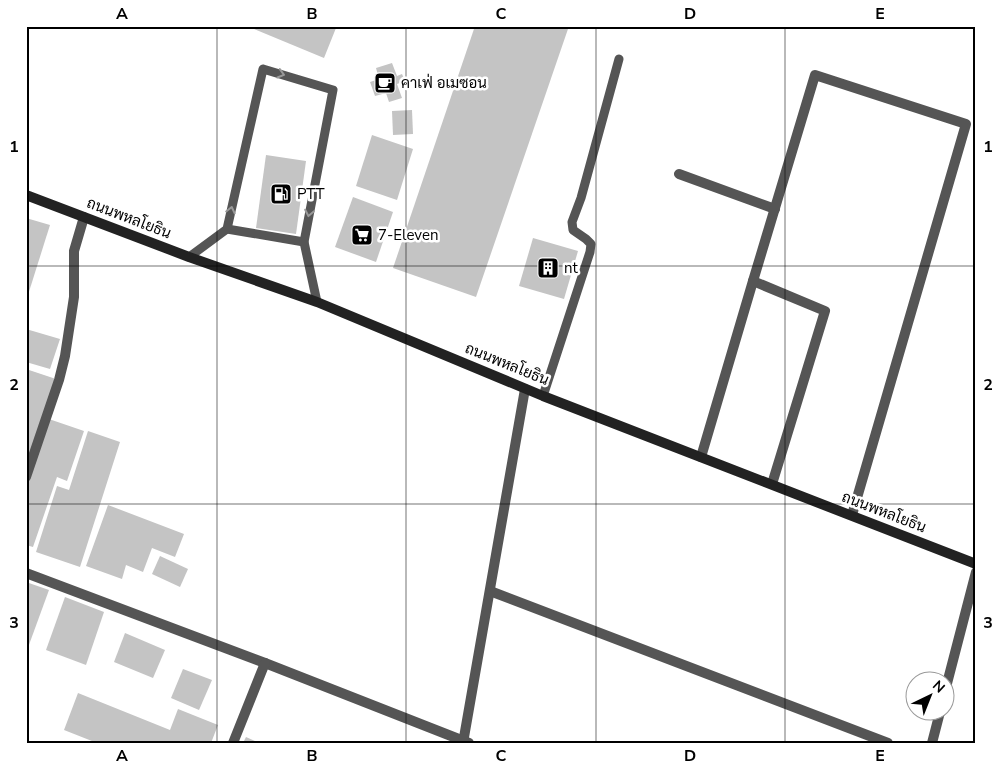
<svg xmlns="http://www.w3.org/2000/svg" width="1002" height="769" viewBox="0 0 1002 769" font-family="'Nunito Sans',Sarabun,sans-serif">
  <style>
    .building { fill: #c4c4c4 }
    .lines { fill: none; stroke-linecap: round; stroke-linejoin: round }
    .service { stroke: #555; stroke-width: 9 }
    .minor { stroke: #555; stroke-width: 10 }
    .secondary { stroke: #222; stroke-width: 10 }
    .oneway { stroke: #999 }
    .grid { fill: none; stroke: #000; stroke-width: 1; stroke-opacity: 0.55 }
    .labels { text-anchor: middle; stroke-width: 5; stroke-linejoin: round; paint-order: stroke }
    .poi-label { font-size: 15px; fill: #000; stroke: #fff; text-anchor: start }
    .street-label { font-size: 15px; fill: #000; stroke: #fff }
    .neatline { fill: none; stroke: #000; stroke-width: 2 }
    .grid-label { font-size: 16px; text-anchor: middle; font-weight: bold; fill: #000 }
  </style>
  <rect width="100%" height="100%" fill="#fff"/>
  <g class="building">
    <path d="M247 26H333L336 28 324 58Z"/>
    <path d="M475 26H569L476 297 393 268Z"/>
    <path d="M392 63 397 76 402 74 405 81 397 84 402 98 389 102 386 93 375 96 370 82 379 79 376 68Z"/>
    <path d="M412 110 413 134 393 135 392 111Z"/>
    <path d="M372 135 413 149 397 200 356 186Z"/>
    <path d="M266 155 306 161 296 234 256 228Z"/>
    <path d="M353 197 393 212 376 262 335 247Z"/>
    <path d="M26 218 50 225 27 298H26Z"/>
    <path d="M533 238 578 251 564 299 519 286Z"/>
    <path d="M26 329 60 339 50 369 26 362Z"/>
    <path d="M26 369 59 380 46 418 84 431 67 481 57 477 33 547 26 545Z"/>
    <path d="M88 431 120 442 80 567 36 552 57 486 69 490Z"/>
    <path d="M108 505 184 534 175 557 152 548 143 572 126 565 122 579 86 566Z"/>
    <path d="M160 556 188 569 180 587 152 574Z"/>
    <path d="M26 582 49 590 26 653Z"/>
    <path d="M65 597 104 612 86 665 46 650Z"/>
    <path d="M125 633 165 650 153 678 114 662Z"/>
    <path d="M183 669 212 680 199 710 171 698Z"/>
    <path d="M78 693 170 730 178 709 218 725 211 743H97L64 730Z"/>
    <path d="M246 737 259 743H243Z"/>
  </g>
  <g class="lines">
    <g class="service">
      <path d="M227 229 304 242"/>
      <path d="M189 257 227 229 263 69 333 90 304 242 317 302"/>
      <path d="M543 396 590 252 591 244 586 239 573 230 572 222 581 198 619 59"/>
    </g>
    <g class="minor">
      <path d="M679 174 775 209"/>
      <path d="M753 281 825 311 772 484"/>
      <path d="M701 457 753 281 815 75 966 124 852 515"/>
      <path d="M26 477 59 380 65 356 74 297V251L84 217"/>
      <path d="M26 573 265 663 469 743"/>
      <path d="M490 591 888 743"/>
      <path d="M944 695 976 572"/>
      <path d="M233 743 265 663"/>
      <path d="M463 743 525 389"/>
      <path d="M932 743 940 712"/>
    </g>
    <path class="secondary" d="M26 195 189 257 317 302 543 396 976 564"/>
  </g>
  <defs><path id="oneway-chevron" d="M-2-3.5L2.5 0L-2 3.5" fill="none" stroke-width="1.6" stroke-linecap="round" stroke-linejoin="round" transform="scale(1.25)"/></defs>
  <g class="oneway">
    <use href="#oneway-chevron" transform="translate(281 74) rotate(16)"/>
    <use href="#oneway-chevron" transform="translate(231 210) rotate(-77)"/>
    <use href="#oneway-chevron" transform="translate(309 213) rotate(101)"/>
  </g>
  <path class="grid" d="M217 26V743M406 26V743M596 26V743M785 26V743M26 266H976M26 504H976"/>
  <defs>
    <g id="cafe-square" transform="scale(1.125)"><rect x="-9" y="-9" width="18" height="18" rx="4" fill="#000" stroke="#fff"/><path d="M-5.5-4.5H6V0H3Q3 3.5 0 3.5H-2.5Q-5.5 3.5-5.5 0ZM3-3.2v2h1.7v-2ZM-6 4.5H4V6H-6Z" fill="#fff"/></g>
    <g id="fuel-square" transform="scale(1.125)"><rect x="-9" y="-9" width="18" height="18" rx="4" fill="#000" stroke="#fff"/><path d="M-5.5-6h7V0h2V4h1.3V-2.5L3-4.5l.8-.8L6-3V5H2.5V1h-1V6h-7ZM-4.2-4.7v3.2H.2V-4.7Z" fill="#fff"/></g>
    <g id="supermarket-square" transform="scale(1.125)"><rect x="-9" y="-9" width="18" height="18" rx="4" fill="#000" stroke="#fff"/><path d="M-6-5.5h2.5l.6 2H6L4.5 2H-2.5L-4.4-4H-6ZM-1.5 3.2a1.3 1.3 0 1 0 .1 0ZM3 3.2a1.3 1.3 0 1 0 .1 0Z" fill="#fff"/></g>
    <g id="building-square" transform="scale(1.125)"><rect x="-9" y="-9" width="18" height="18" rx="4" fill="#000" stroke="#fff"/><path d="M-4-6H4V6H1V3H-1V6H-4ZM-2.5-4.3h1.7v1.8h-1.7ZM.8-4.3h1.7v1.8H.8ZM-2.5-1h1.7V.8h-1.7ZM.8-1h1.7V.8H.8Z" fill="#fff"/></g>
  </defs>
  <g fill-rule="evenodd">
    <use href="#cafe-square" x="385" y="83"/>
    <use href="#fuel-square" x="281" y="194"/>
    <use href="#supermarket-square" x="362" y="235"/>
    <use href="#building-square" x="548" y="268"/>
  </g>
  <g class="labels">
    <g class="poi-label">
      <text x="401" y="88">คาเฟ่ อเมซอน</text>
      <text x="297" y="199">PTT</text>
      <text x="378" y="240">7-Eleven</text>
      <text x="564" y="273">nt</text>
    </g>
    <g class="street-label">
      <text transform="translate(129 218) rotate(21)" y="5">ถนนพหลโยธิน</text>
      <text transform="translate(507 364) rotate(22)" y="5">ถนนพหลโยธิน</text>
      <text transform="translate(884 512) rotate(21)" y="5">ถนนพหลโยธิน</text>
    </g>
  </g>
  <rect width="1002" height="769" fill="none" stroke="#ffffff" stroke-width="55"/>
  <g transform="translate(930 696) rotate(43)"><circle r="24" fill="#ffffff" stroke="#999999"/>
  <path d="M0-4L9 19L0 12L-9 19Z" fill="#000000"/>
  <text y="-8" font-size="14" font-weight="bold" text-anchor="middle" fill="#000000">N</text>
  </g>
  <rect x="28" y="28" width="946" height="714" class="neatline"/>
  <g class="grid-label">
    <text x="122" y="19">A</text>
    <text x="312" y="19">B</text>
    <text x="501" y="19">C</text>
    <text x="690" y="19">D</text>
    <text x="880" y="19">E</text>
    <text x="14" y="152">1</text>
    <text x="988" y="152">1</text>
    <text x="14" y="390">2</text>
    <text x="988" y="390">2</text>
    <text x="14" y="628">3</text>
    <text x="988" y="628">3</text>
    <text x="122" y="761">A</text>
    <text x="312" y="761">B</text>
    <text x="501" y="761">C</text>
    <text x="690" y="761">D</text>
    <text x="880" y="761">E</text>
  </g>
</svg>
